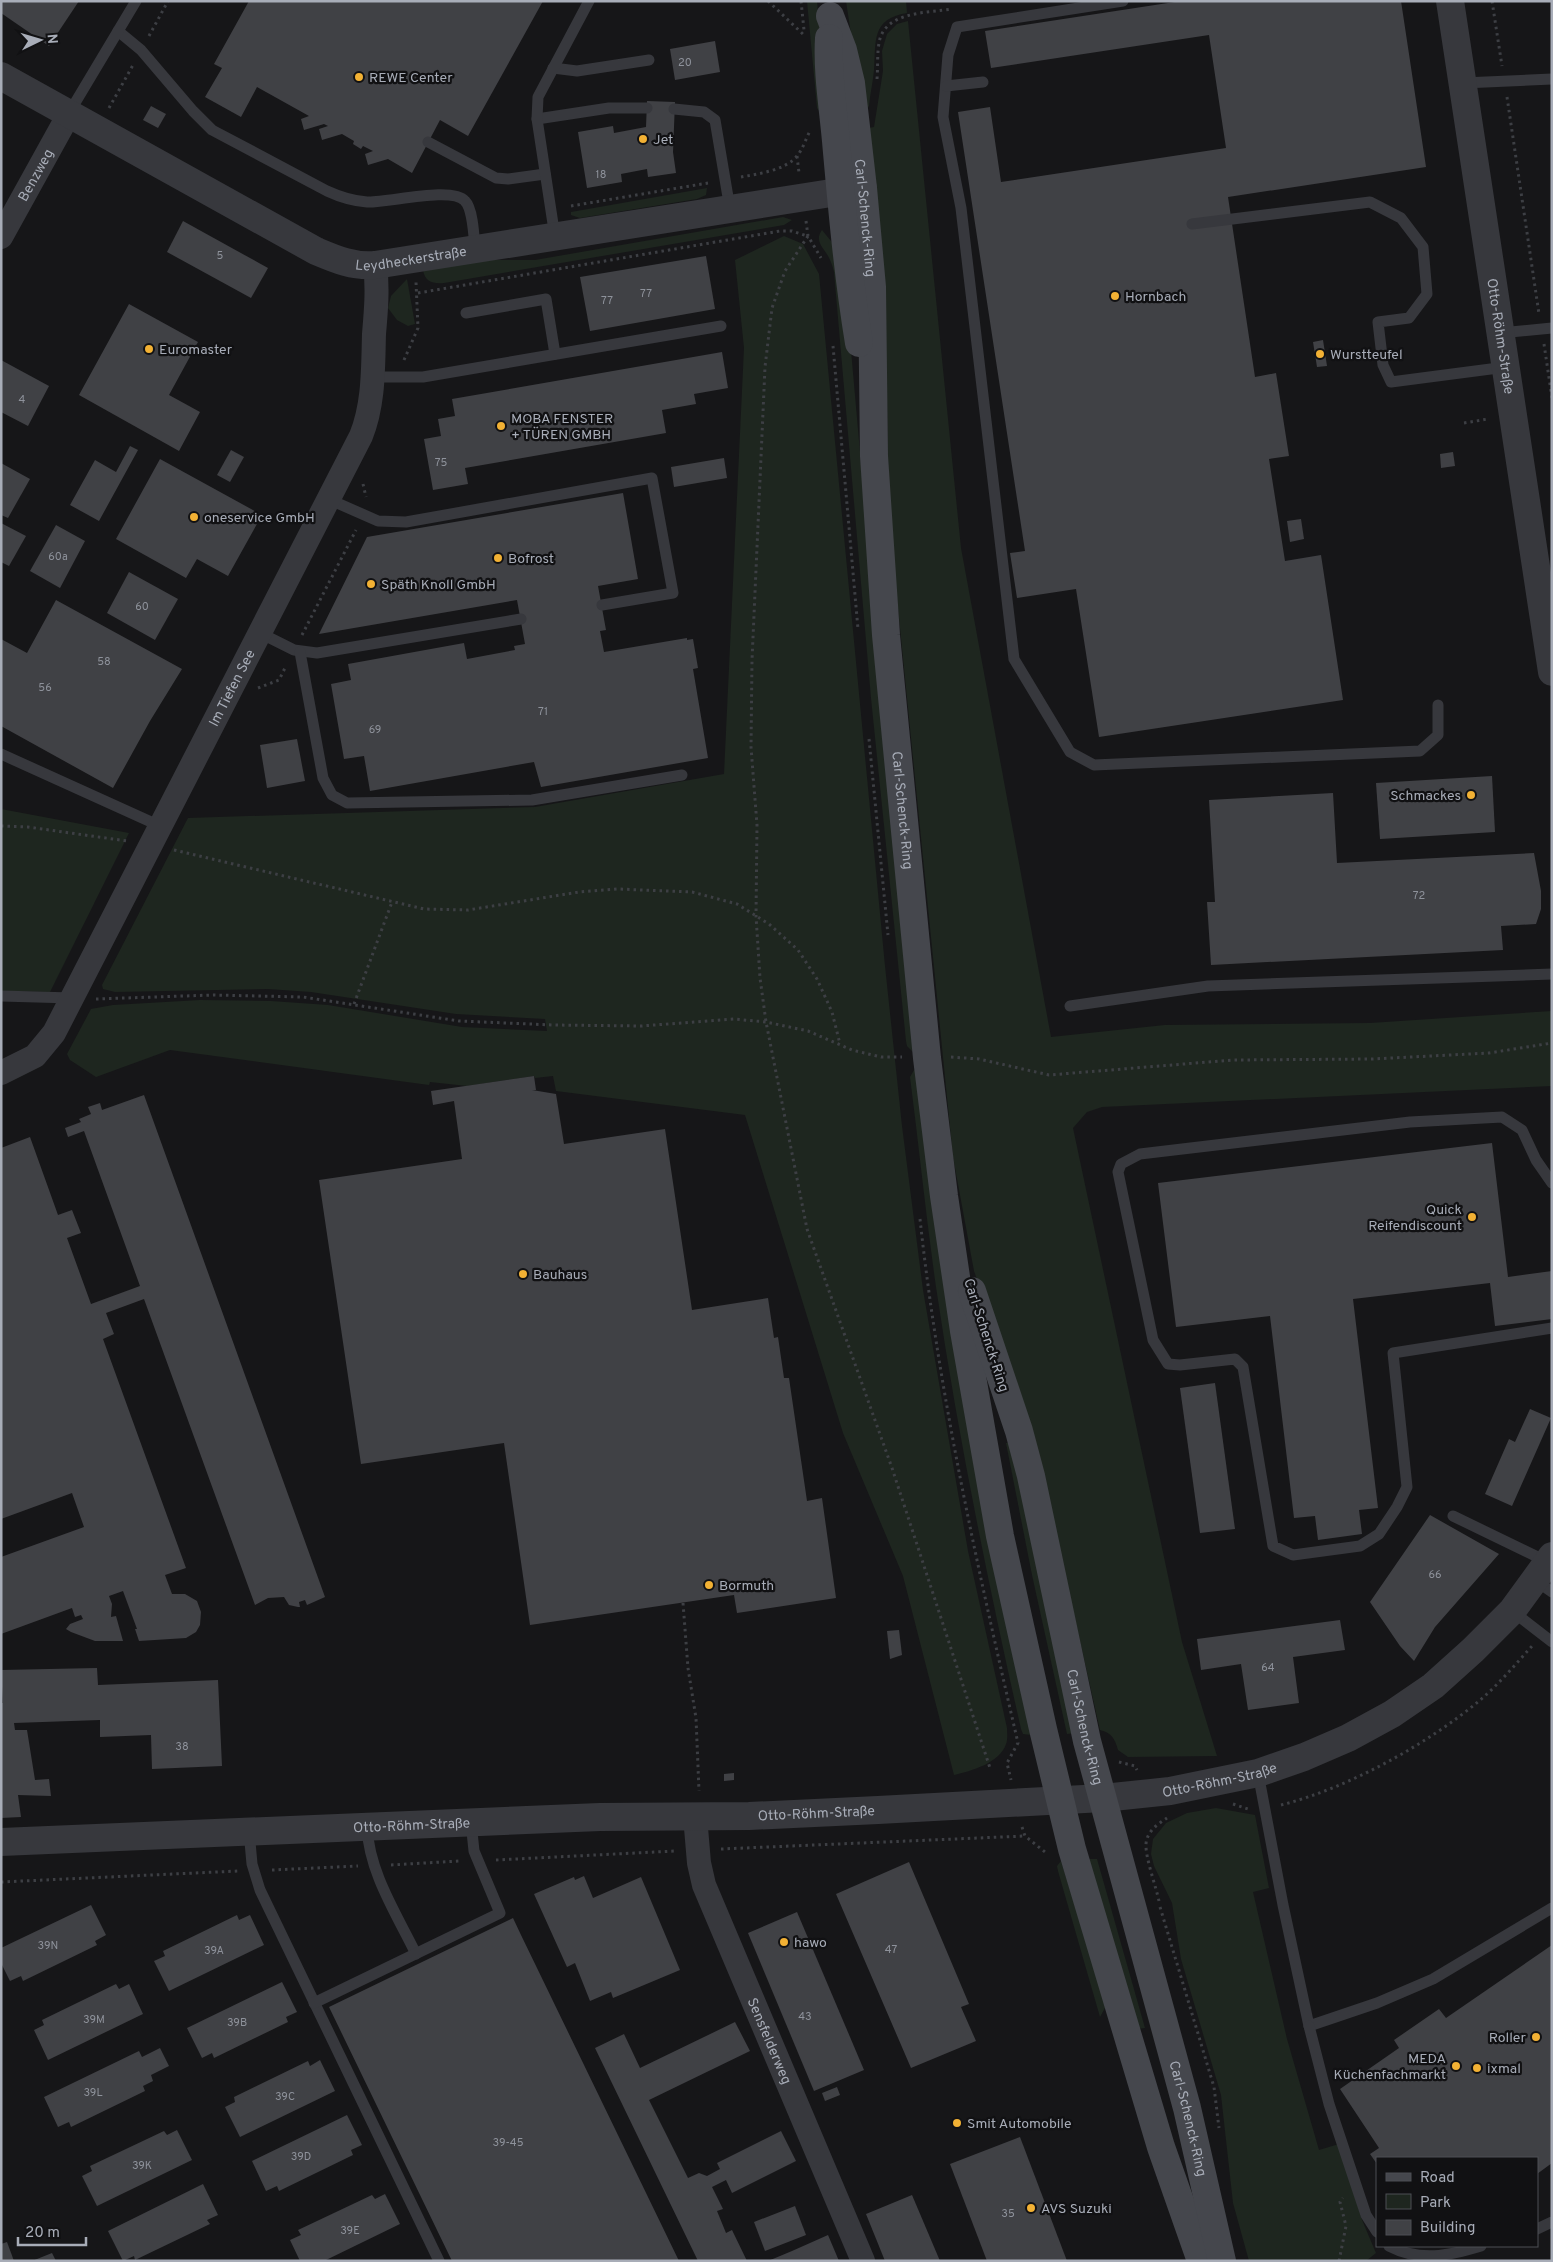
<svg xmlns="http://www.w3.org/2000/svg" width="1553" height="2262" viewBox="0 0 1553 2262" font-family="Overpass,sans-serif">
  <style>
    .green { fill: #1e261f }
    .building { fill: #404145 }
    .lines { fill: none; stroke-linecap: round; stroke-linejoin: round }
    .path { stroke: #3d3f44; stroke-width: 3; stroke-dasharray: 2.5 4; stroke-linecap: butt }
    .service { stroke: #37383d; stroke-width: 11 }
    .minor { stroke: #37383d; stroke-width: 24 }
    .tertiary { stroke: #37383d; stroke-width: 28 }
    .secondary { stroke: #45474d; stroke-width: 28 }
    .poi-dot { fill: #f2b134; stroke: #111113; stroke-width: 2 }
    .labels { text-anchor: middle; stroke-width: 4.5; stroke-linejoin: round; paint-order: stroke }
    .number-label { font-size: 11px; fill: #8e929b }
    .poi-label { font-size: 14px; fill: #a8adb8; stroke: #111113; text-anchor: start }
    .street-label { font-size: 14px; fill: #a8adb8; stroke: #111113 }
  </style>
  <rect width="100%" height="100%" fill="#161618"/>
  <g class="green">
    <path d="M807 1H817L824 78 822 115 817 108Z"/>
    <path d="M846 1H906L907 13C871 19 876 41 874 70 873 82 870 94 869 106L863 113Z"/>
    <path d="M908 21 961 548 1051 1037 1165 1025 1370 1023 1552 1011V1086L1102 1107 1087 1112 1073 1128 1182 1642 1217 1756 1128 1757 1118 1750C1115 1739 1112 1733 1100 1730L1033 1432 974 1271 953 1157 889 518 887 402 864 129 874 127 883 71 882 51 887 34 897 24Z"/>
    <path d="M707 188 706 195 697 199 580 218 571 215V212Z"/>
    <path d="M783 217 792 220 784 225 444 283C433 284 425 282 423 270L482 260H535Z"/>
    <path d="M822 230 835 246 844 271 913 1052 907 1046 906 1041 871 698 834 272C833 268 832 264 830 260 826 249 813 242 822 230Z"/>
    <path d="M784 236 803 244 819 274 885 966 902 1126 923 1290 968 1551 1007 1728C1007 1732 1008 1739 1006 1744 1000 1763 971 1771 954 1775L903 1576 843 1433 745 1115 556 1091 553 1076 535 1078 534 1076 467 1086 430 1082 429 1085 170 1050 96 1077 70 1060 67 1054 91 1009 113 1005 200 1000 271 1001 328 1005 462 1027 547 1031 545 1019 456 1014 311 992 268 989 115 992 103 989 102 985 188 818 535 807 724 774 744 348 735 260Z"/>
    <path d="M407 279 415 324 408 326 397 320 388 308 391 296Z"/>
    <path d="M1 809 129 833 50 992 1 991Z"/>
    <path d="M918 1069 1031 1735 1023 1734 1021 1729C988 1583 958 1436 936 1287 926 1217 919 1147 910 1077L914 1070Z"/>
    <path d="M1015 1442 1076 1733 1067 1734 1032 1575 1006 1443Z"/>
    <path d="M1216 1808 1255 1815 1269 1888 1253 1892 1287 2039 1319 2150 1339 2144 1362 2220 1376 2253 1366 2261H1249L1233 2203 1221 2095 1181 1959 1172 1903 1154 1866 1151 1854 1153 1839 1166 1823 1187 1813Z"/>
    <path d="M1089 1859H1097L1145 2028 1137 2029Z"/>
    <path d="M1061 1861 1106 2006 1100 2017 1058 1871 1057 1866Z"/>
  </g>
  <g class="building">
    <path d="M1 1H79L49 46 1 13Z"/>
    <path d="M249 1H543L468 136 440 120 412 173 388 159 368 165 365 154 373 151 363 146 361 149 353 144 354 141 342 134 322 140 319 129 328 126 324 124 304 130 301 119 309 116 257 87 241 117 205 97 222 68 214 64Z"/>
    <path d="M1181 1H1401L1426 167 1228 197 1255 377 1276 373 1289 456 1269 459 1285 561 1321 555 1343 700 1099 737 1076 589 1017 598 1010 553 1025 551 958 112 990 107 1001 182 1226 148 1209 35 991 68 985 31Z"/>
    <path d="M715 41 720 72 675 80 670 49Z"/>
    <path d="M647 101 675 102 673 152 676 173 648 177 647 169 621 174 622 182 587 188 578 132 613 126 614 133 646 127Z"/>
    <path d="M151 106 166 114 158 128 143 120Z"/>
    <path d="M183 221 268 268 251 298 167 252Z"/>
    <path d="M706 256 715 309 590 331 580 277Z"/>
    <path d="M129 304 198 342 169 395 200 412 179 451 79 395Z"/>
    <path d="M1323 340 1327 366 1317 367 1313 342Z"/>
    <path d="M722 352 728 388 694 394 696 404 662 410 666 433 465 468 468 484 433 490 424 439 441 436 438 419 455 416 452 399Z"/>
    <path d="M1 360 49 386 28 426 1 412Z"/>
    <path d="M130 446 138 450 99 521 70 505 95 460 116 472Z"/>
    <path d="M231 450 244 457 230 482 217 475Z"/>
    <path d="M1453 452 1455 466 1441 468 1440 454Z"/>
    <path d="M724 458 727 478 674 487 671 467Z"/>
    <path d="M160 459 262 515 228 576 197 559 186 578 116 539Z"/>
    <path d="M1 463 30 479 8 518 1 515Z"/>
    <path d="M623 493 638 579 598 586 606 630 600 631 604 652 687 638V640L693 639 698 668 693 669 708 758 541 787 534 762 370 791 364 756 344 759 331 684 351 680 348 664 464 643 467 659 515 650 514 646 525 644 517 600 319 634 367 537Z"/>
    <path d="M1301 519 1304 539 1290 542 1287 521Z"/>
    <path d="M1 523 26 536 9 566 1 562Z"/>
    <path d="M56 525 85 541 60 588 30 571Z"/>
    <path d="M129 572 178 599 155 640 107 613Z"/>
    <path d="M56 600 182 669 150 721 113 788 1 726V639L27 653Z"/>
    <path d="M297 739 305 781 267 788 260 745Z"/>
    <path d="M1492 776 1495 832 1380 839 1376 783Z"/>
    <path d="M1333 793 1337 863 1534 853 1541 891V909L1536 924 1501 926 1503 950 1211 965 1207 902H1215L1209 800Z"/>
    <path d="M534 1076 536 1090H532L556 1094 564 1144 665 1129 692 1310 768 1298 774 1338 778 1337 784 1378H789L807 1501 822 1498 836 1598 737 1613 734 1595 530 1625 504 1443 361 1464 319 1180 462 1159 454 1101 433 1105 431 1091Z"/>
    <path d="M144 1095 325 1597 307 1605 305 1600 299 1602 300 1607H298L289 1605 284 1597 268 1598 255 1605 144 1299 106 1313 114 1334 103 1339 186 1568 165 1575 172 1594H185L197 1601 201 1612 200 1625 196 1632 186 1638 139 1641 135 1629H137L123 1591 109 1596 112 1604 111 1617 116 1616 123 1641H95L71 1632 66 1629 70 1624 83 1619 81 1615 75 1617 72 1608 1 1634V1557L84 1527 72 1493 1 1519V1148L30 1137 58 1215 72 1210 81 1233 67 1238 91 1304 140 1286 84 1131 68 1137 65 1128 81 1122 79 1119 91 1114 88 1107 100 1103 102 1110Z"/>
    <path d="M1492 1143 1508 1277 1552 1271V1319L1495 1326 1490 1283 1353 1299 1378 1508 1359 1510 1362 1534 1318 1540 1315 1516 1294 1518 1270 1316 1176 1327 1158 1183Z"/>
    <path d="M1215 1383 1235 1529 1200 1533 1180 1388Z"/>
    <path d="M1530 1409 1551 1418 1512 1506 1485 1494 1509 1439 1515 1442Z"/>
    <path d="M1430 1515 1499 1554 1435 1627 1414 1661 1400 1646 1370 1602Z"/>
    <path d="M1340 1620 1345 1650 1293 1657 1299 1703 1248 1710 1241 1664 1201 1670 1197 1639Z"/>
    <path d="M899 1630 902 1655 890 1659 887 1631Z"/>
    <path d="M97 1668 98 1685 218 1680 222 1766 152 1769 151 1735 100 1737V1720L14 1723 15 1730H27L35 1780 49 1779 51 1796 18 1795 21 1817 1 1818V1703H3L1 1670Z"/>
    <path d="M734 1773V1780L724 1781V1774Z"/>
    <path d="M909 1862 969 2004 961 2007 976 2041 911 2068 836 1894Z"/>
    <path d="M584 1876 593 1898 641 1877 680 1970 613 1998 611 1992 590 2001 575 1963 567 1967 534 1894 574 1877 575 1880Z"/>
    <path d="M91 1905 106 1935 95 1941 97 1945 23 1981 21 1976 10 1981 1 1963V1948Z"/>
    <path d="M797 1912 864 2070 814 2091 748 1933Z"/>
    <path d="M237 1915 239 1920 250 1915 264 1945 169 1991 154 1961 165 1956 163 1951Z"/>
    <path d="M513 1918 521 1935 679 2261H452L329 2007Z"/>
    <path d="M1552 1945V2163L1537 2174V2158H1377V2164L1370 2154 1379 2148 1340 2089 1399 2048 1394 2040 1439 2009 1446 2018Z"/>
    <path d="M282 1982 297 2012 286 2017 288 2022 214 2058 212 2053 202 2058 187 2028Z"/>
    <path d="M116 1984 119 1989 129 1984 143 2014 48 2060 34 2030 44 2025 42 2020Z"/>
    <path d="M735 2022 750 2051 649 2100 688 2178 699 2173 707 2176 720 2169 717 2163 781 2131 796 2161 732 2193 726 2180 712 2187 723 2209 717 2211 726 2233 732 2230 747 2261H698L595 2048 624 2034 640 2068Z"/>
    <path d="M160 2048 169 2066 151 2075 153 2081 143 2086 145 2091 71 2127 69 2122 58 2127 44 2097 139 2051 142 2057Z"/>
    <path d="M320 2060 335 2091 240 2137 225 2107 235 2102 234 2097 308 2061 310 2066Z"/>
    <path d="M837 2087 840 2095 825 2101 822 2093Z"/>
    <path d="M347 2115 362 2145 351 2150 353 2155 279 2191 277 2186 266 2191 252 2161Z"/>
    <path d="M177 2130 192 2160 97 2206 82 2176 92 2171 90 2166 164 2131 167 2135Z"/>
    <path d="M1020 2137 1067 2261H987L950 2164Z"/>
    <path d="M203 2184 218 2215 207 2220 210 2224 135 2260 134 2256 123 2261 108 2231Z"/>
    <path d="M385 2194 400 2224 324 2261H300L290 2240 301 2235 298 2230 372 2195 375 2199Z"/>
    <path d="M912 2195 940 2261H885L866 2214Z"/>
    <path d="M795 2206 806 2235 765 2251 754 2222Z"/>
    <path d="M828 2235 839 2261H768L792 2251Z"/>
    <path d="M7 2242 14 2261H1V2244Z"/>
    <path d="M52 2253 56 2261H32Z"/>
  </g>
  <g class="lines">
    <g class="path">
      <path d="M768 1 805 36"/>
      <path d="M801 1 804 30"/>
      <path d="M1492 1 1502 66"/>
      <path d="M149 36 168 1"/>
      <path d="M877 79C878 67 877 55 879 43 884 11 928 13 952 9"/>
      <path d="M1507 97 1539 314"/>
      <path d="M109 108 133 65"/>
      <path d="M797 156 799 173"/>
      <path d="M741 177C758 174 786 170 797 156 803 149 806 138 810 131"/>
      <path d="M571 206 708 183"/>
      <path d="M806 221 808 236 821 258"/>
      <path d="M808 236 785 271 772 308 765 367 752 660 751 747 757 825 756 916 760 978 766 1022 807 1229 892 1468 990 1768"/>
      <path d="M418 293 780 231H792L807 236"/>
      <path d="M1544 344 1552 398"/>
      <path d="M833 346 858 629"/>
      <path d="M404 360 418 328 416 282"/>
      <path d="M1464 423 1488 419"/>
      <path d="M363 484 366 497"/>
      <path d="M302 635 356 530"/>
      <path d="M258 688 279 680 285 668"/>
      <path d="M869 739 888 935"/>
      <path d="M1 826 28 827 127 841"/>
      <path d="M174 850 424 909 468 910 579 892 618 889 692 892 737 904 769 924 798 950 817 979 832 1012 840 1044"/>
      <path d="M96 999 213 995 303 997 459 1021 553 1025 641 1026 734 1019 766 1022 808 1031 852 1050 881 1057H902"/>
      <path d="M354 1004 392 902"/>
      <path d="M951 1057 979 1059 1049 1075 1233 1060 1372 1059 1489 1053 1552 1043"/>
      <path d="M920 1219C939 1396 978 1570 1018 1743L1007 1763 1011 1780"/>
      <path d="M683 1603 688 1668 696 1718 699 1791"/>
      <path d="M1119 1762 1135 1766 1137 1770"/>
      <path d="M1233 1804 1248 1809"/>
      <path d="M1281 1805C1348 1788 1426 1745 1479 1701 1498 1685 1515 1665 1532 1646"/>
      <path d="M1022 1827 1025 1836 1045 1852"/>
      <path d="M721 1849 1025 1836"/>
      <path d="M496 1860 675 1851"/>
      <path d="M391 1865 460 1861"/>
      <path d="M272 1870 358 1866"/>
      <path d="M1 1882 238 1871"/>
      <path d="M1159 1901C1156 1887 1145 1856 1146 1844 1147 1831 1158 1824 1167 1818"/>
      <path d="M1160 1907 1214 2087 1219 2128"/>
      <path d="M1339 2261 1346 2226 1340 2202 1343 2198"/>
    </g>
    <g class="service">
      <path d="M1123 1 957 27 948 55 943 117 961 208 1014 659 1070 752 1094 765 1420 751 1438 735V705"/>
      <path d="M118 31 141 50 193 111 212 130 327 191C340 197 352 201 367 202 388 203 452 186 465 201 473 209 474 237 475 249"/>
      <path d="M553 68 577 71 649 60"/>
      <path d="M1463 83 1552 79"/>
      <path d="M946 86 983 82"/>
      <path d="M674 109 704 112 715 120 730 209"/>
      <path d="M69 113 136 1"/>
      <path d="M537 119 609 108H647"/>
      <path d="M428 142 496 178 508 179 545 174"/>
      <path d="M1192 224 1370 202 1401 218 1423 247 1427 294 1409 318 1378 322 1383 365 1391 382 1506 367"/>
      <path d="M555 237 537 119 538 97 589 1"/>
      <path d="M466 313 546 299 555 354"/>
      <path d="M1500 333 1552 328"/>
      <path d="M372 377H423L721 326"/>
      <path d="M328 499 378 521 406 522 652 478 673 593 602 605"/>
      <path d="M260 633 294 650 317 653 521 619"/>
      <path d="M300 652 323 778 332 795 347 803 532 800 682 775"/>
      <path d="M1 754 160 826"/>
      <path d="M1 996 72 998"/>
      <path d="M1070 1006 1208 986 1552 974"/>
      <path d="M1552 1183 1536 1160 1522 1130 1502 1117 1410 1122 1140 1154 1121 1164 1118 1172 1153 1340 1168 1364 1180 1365 1235 1359 1243 1367 1273 1546 1293 1555 1360 1546 1379 1534 1397 1507 1407 1487 1393 1353 1552 1328"/>
      <path d="M1453 1516 1548 1562"/>
      <path d="M1535 1580 1552 1592"/>
      <path d="M1512 1611 1552 1642"/>
      <path d="M1258 1773 1283 1905 1309 2026 1377 2003 1433 1979 1552 1908"/>
      <path d="M367 1827C369 1872 396 1913 416 1954"/>
      <path d="M249 1831 252 1864 260 1890 439 2261"/>
      <path d="M314 2003 500 1913 474 1851 471 1822"/>
      <path d="M1309 2026 1329 2104 1366 2215 1377 2232"/>
      <path d="M1537 2229 1552 2222"/>
      <path d="M1389 2246C1420 2262 1448 2256 1481 2246"/>
    </g>
    <g class="minor">
      <path id="s1" d="M1 237 69 114"/>
      <path id="s2" d="M1 1073 35 1056 54 1033 361 436C374 404 373 368 374 334 376 311 378 288 375 265"/>
      <path id="s3" d="M695 1816 699 1863 704 1885 863 2261"/>
    </g>
    <g class="tertiary">
      <path id="s4" d="M1450 1 1552 672"/>
      <path id="s5" d="M1 76 316 251C335 259 353 267 375 265L863 188"/>
      <path id="s6" d="M1 1842 600 1817 749 1816 878 1810 1103 1798 1170 1791 1258 1773 1304 1757 1348 1738 1392 1714 1433 1686 1473 1650 1512 1611 1552 1556"/>
    </g>
    <g class="secondary">
      <path id="s7" d="M830 16 843 50 851 83 863 188 872 287 874 456 886 635 927 1058 944 1196 964 1331 1000 1536 1043 1729 1072 1849 1161 2147 1201 2261"/>
      <path d="M829 38C827 72 833 107 836 141 842 209 848 276 859 343"/>
      <path id="s8" d="M972 1291 1019 1431 1031 1476 1087 1741 1187 2108 1222 2261"/>
    </g>
  </g>
  <g class="poi-dot">
    <circle cx="359" cy="77" r="5"/>
    <circle cx="643" cy="139" r="5"/>
    <circle cx="1115" cy="296" r="5"/>
    <circle cx="149" cy="349" r="5"/>
    <circle cx="1320" cy="354" r="5"/>
    <circle cx="501" cy="426" r="5"/>
    <circle cx="194" cy="517" r="5"/>
    <circle cx="498" cy="558" r="5"/>
    <circle cx="371" cy="584" r="5"/>
    <circle cx="1471" cy="795" r="5"/>
    <circle cx="1472" cy="1217" r="5"/>
    <circle cx="523" cy="1274" r="5"/>
    <circle cx="709" cy="1585" r="5"/>
    <circle cx="784" cy="1942" r="5"/>
    <circle cx="1536" cy="2037" r="5"/>
    <circle cx="1456" cy="2066" r="5"/>
    <circle cx="1477" cy="2068" r="5"/>
    <circle cx="957" cy="2123" r="5"/>
    <circle cx="1031" cy="2208" r="5"/>
  </g>
  <g class="labels">
    <g class="number-label">
      <text x="685" y="66">20</text>
      <text x="601" y="178">18</text>
      <text x="220" y="259">5</text>
      <text x="646" y="297">77</text>
      <text x="607" y="304">77</text>
      <text x="22" y="403">4</text>
      <text x="441" y="466">75</text>
      <text x="58" y="560">60a</text>
      <text x="142" y="610">60</text>
      <text x="104" y="665">58</text>
      <text x="45" y="691">56</text>
      <text x="543" y="715">71</text>
      <text x="375" y="733">69</text>
      <text x="1419" y="899">72</text>
      <text x="1435" y="1578">66</text>
      <text x="1268" y="1671">64</text>
      <text x="182" y="1750">38</text>
      <text x="48" y="1949">39N</text>
      <text x="891" y="1953">47</text>
      <text x="214" y="1954">39A</text>
      <text x="805" y="2020">43</text>
      <text x="94" y="2023">39M</text>
      <text x="237" y="2026">39B</text>
      <text x="93" y="2096">39L</text>
      <text x="285" y="2100">39C</text>
      <text x="508" y="2146">39-45</text>
      <text x="301" y="2160">39D</text>
      <text x="142" y="2169">39K</text>
      <text x="1008" y="2217">35</text>
      <text x="350" y="2234">39E</text>
    </g>
    <g class="poi-label">
      <text x="369" y="82">REWE Center</text>
      <text x="653" y="144">Jet</text>
      <text x="1125" y="301">Hornbach</text>
      <text x="159" y="354">Euromaster</text>
      <text x="1330" y="359">Wurstteufel</text>
      <text x="511" y="423">MOBA FENSTER<tspan x="511" dy="16">+ TÜREN GMBH</tspan></text>
      <text x="204" y="522">oneservice GmbH</text>
      <text x="508" y="563">Bofrost</text>
      <text x="381" y="589">Späth Knoll GmbH</text>
      <text x="1461" y="800" text-anchor="end">Schmackes</text>
      <text x="1462" y="1214" text-anchor="end">Quick<tspan x="1462" dy="16">Reifendiscount</tspan></text>
      <text x="533" y="1279">Bauhaus</text>
      <text x="719" y="1590">Bormuth</text>
      <text x="794" y="1947">hawo</text>
      <text x="1526" y="2042" text-anchor="end">Roller</text>
      <text x="1446" y="2063" text-anchor="end">MEDA<tspan x="1446" dy="16">Küchenfachmarkt</tspan></text>
      <text x="1487" y="2073">ixmal</text>
      <text x="967" y="2128">Smit Automobile</text>
      <text x="1041" y="2213">AVS Suzuki</text>
    </g>
    <g class="street-label">
      <text dy="5" stroke="none"><textPath href="#s1" startOffset="71">Benzweg</textPath></text>
      <text dy="5" stroke="none"><textPath href="#s7" startOffset="206">Carl-Schenck-Ring</textPath></text>
      <text dy="5" stroke="none"><textPath href="#s5" startOffset="458">Leydheckerstraße</textPath></text>
      <text dy="5" stroke="none"><textPath href="#s4" startOffset="339">Otto-Röhm-Straße</textPath></text>
      <text dy="5" stroke="none"><textPath href="#s2" startOffset="456">Im Tiefen See</textPath></text>
      <text dy="5" stroke="none"><textPath href="#s7" startOffset="800">Carl-Schenck-Ring</textPath></text>
      <text transform="translate(987 1335) rotate(72)" y="5">Carl-Schenck-Ring</text>
      <text dy="5" stroke="none"><textPath href="#s8" startOffset="451">Carl-Schenck-Ring</textPath></text>
      <text dy="5" stroke="none"><textPath href="#s6" startOffset="1221">Otto-Röhm-Straße</textPath></text>
      <text dy="5" stroke="none"><textPath href="#s6" startOffset="816">Otto-Röhm-Straße</textPath></text>
      <text dy="5" stroke="none"><textPath href="#s6" startOffset="411">Otto-Röhm-Straße</textPath></text>
      <text dy="5" stroke="none"><textPath href="#s3" startOffset="239">Sensfelderweg</textPath></text>
      <text dy="5" stroke="none"><textPath href="#s8" startOffset="856">Carl-Schenck-Ring</textPath></text>
    </g>
  </g>
  <rect width="1553" height="2262" fill="none" stroke="#a8adb8" stroke-width="5"/>
  <rect x="1376" y="2157" width="162" height="90" fill="#111113" stroke="#4d4f55"/>
  <rect x="1386" y="2173" width="25" height="8" fill="#45474d" stroke="#4d4f55"/>
  <text x="1420" y="2182" font-size="15" fill="#a8adb8">Road</text>
  <rect x="1386" y="2194" width="25" height="15" fill="#1e261f" stroke="#4d4f55"/>
  <text x="1420" y="2207" font-size="15" fill="#a8adb8">Park</text>
  <rect x="1386" y="2220" width="25" height="15" fill="#404145" stroke="#4d4f55"/>
  <text x="1420" y="2232" font-size="15" fill="#a8adb8">Building</text>
  <g transform="translate(40 40) rotate(85)" stroke="#111113" stroke-width="4" paint-order="stroke">
  <path d="M0-4L9 19L0 12L-9 19Z" fill="#a8adb8"/>
  <text y="-8" font-size="14" font-weight="bold" text-anchor="middle" fill="#a8adb8">N</text>
  </g>
  <path d="M18 2237v8h68v-8" fill="none" stroke="#a8adb8" stroke-width="2.5"/>
  <text x="25" y="2237" font-size="15" fill="#a8adb8" stroke="#111113" stroke-width="4" paint-order="stroke">20 m</text>
</svg>
